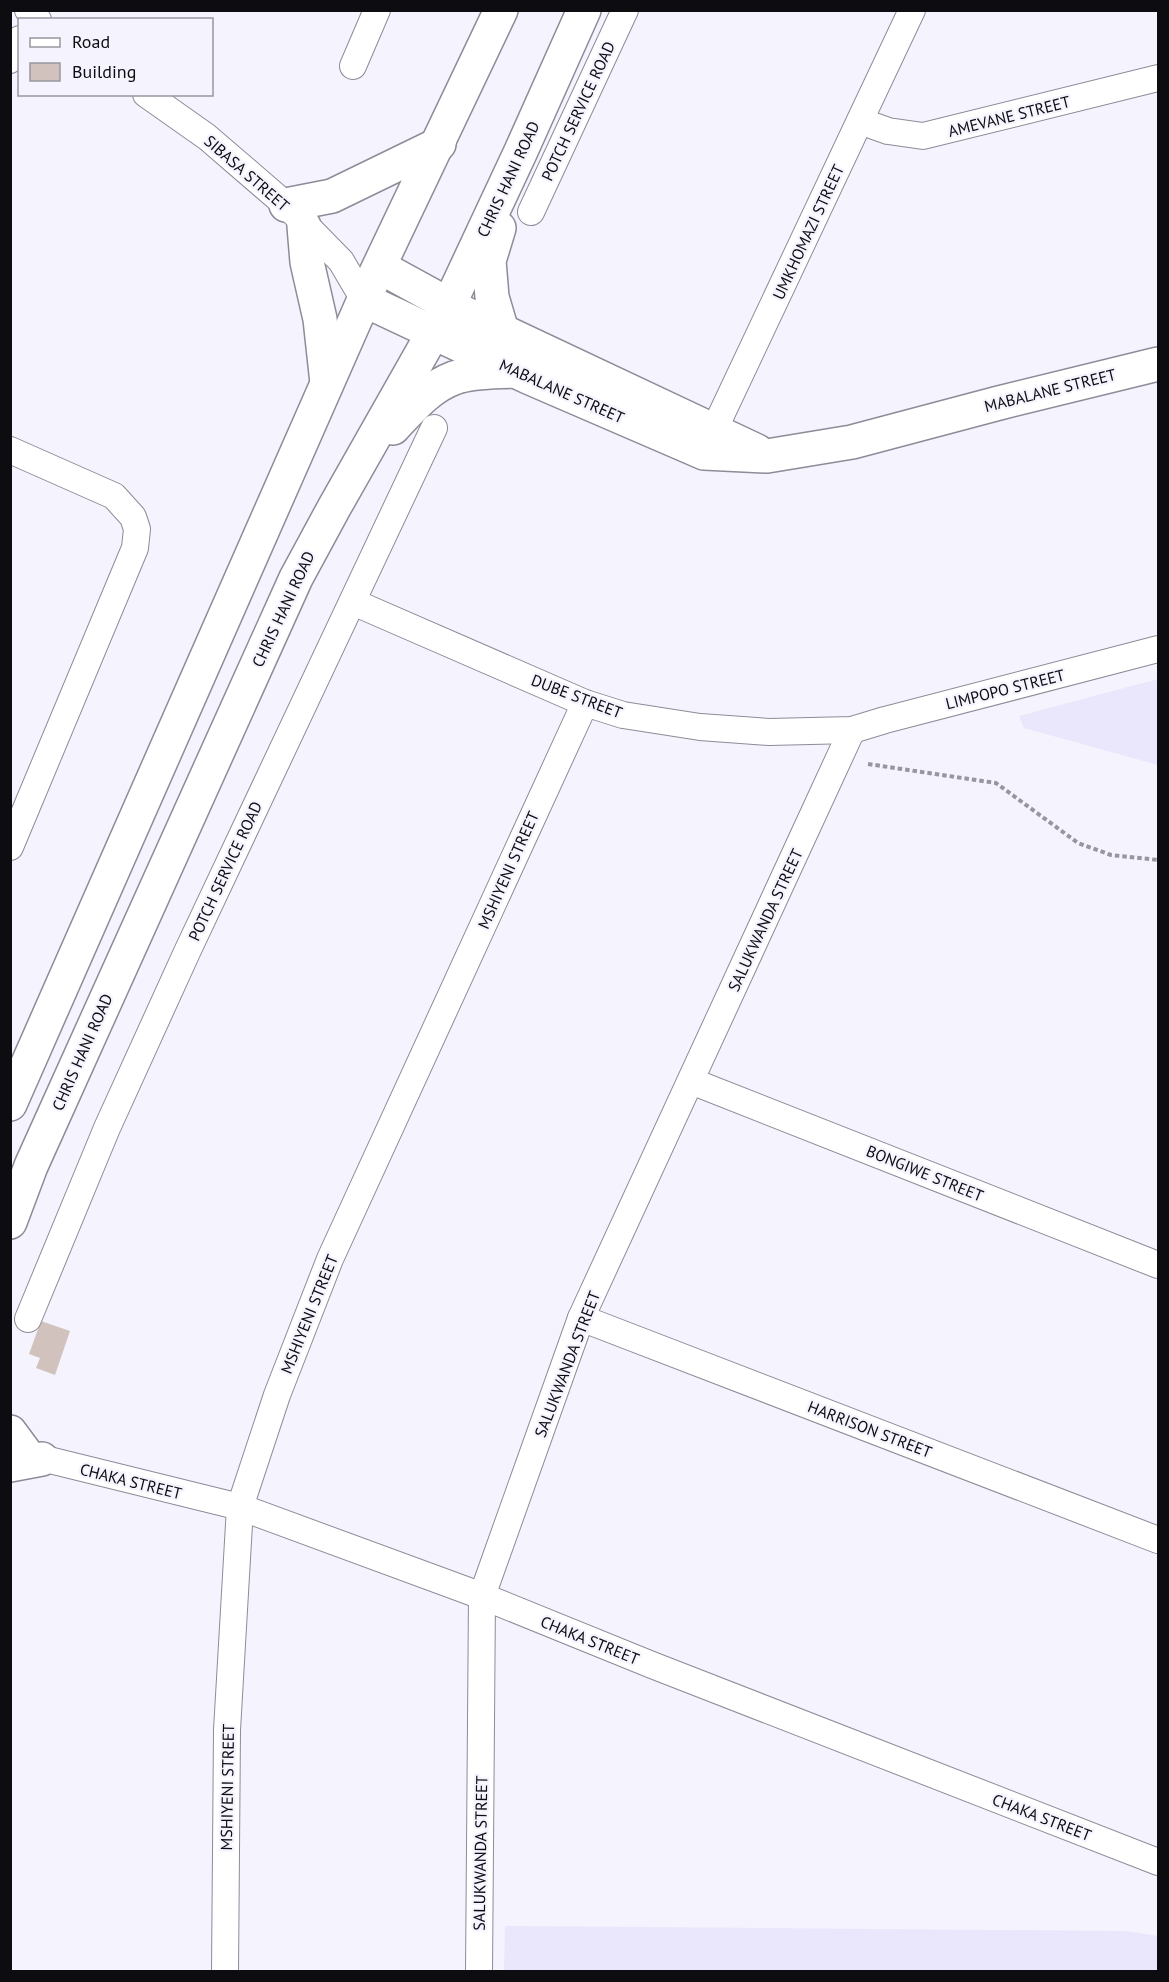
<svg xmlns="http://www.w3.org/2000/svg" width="1169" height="1982" viewBox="0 0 1169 1982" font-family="'PT Sans',sans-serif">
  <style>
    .built { fill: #eae6fb }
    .building { fill: #d1c2bd }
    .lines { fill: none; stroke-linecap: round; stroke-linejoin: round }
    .street-casing { stroke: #8e8b98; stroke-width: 28 }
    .secondary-casing { stroke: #8e8b98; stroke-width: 36 }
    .path { stroke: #97969e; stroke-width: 4; stroke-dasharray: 4.5 3; stroke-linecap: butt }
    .street { stroke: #fff; stroke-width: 26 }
    .secondary { stroke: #fff; stroke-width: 33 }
    .labels { text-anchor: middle; stroke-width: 4.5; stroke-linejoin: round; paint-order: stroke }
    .street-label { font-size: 16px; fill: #0d0c10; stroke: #f5f3fe }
  </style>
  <rect width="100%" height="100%" fill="#f5f3fe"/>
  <g class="built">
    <path d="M1158 679V765L1024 728 1019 716Z"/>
    <path d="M505 1926 1126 1931 1158 1936V1971H504Z"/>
  </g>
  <path class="building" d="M41 1321 70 1331 55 1375 36 1368 40 1358 29 1354Z"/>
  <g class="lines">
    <g class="street-casing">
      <g id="street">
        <path d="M28 10 38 20"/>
        <path d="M10 60 20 39"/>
        <path d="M353 66 377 10"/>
        <path d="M146 94 207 137 286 205 341 261 364 300"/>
        <path d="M860 121 888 131 923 136 1158 78"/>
        <path d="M531 212 625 10"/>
        <path d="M706 447 912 10"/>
        <path d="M10 450 114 496 133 517 137 529 135 548 10 847"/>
        <path d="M353 602 585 703 623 715 700 727 769 732 852 730 885 720 1158 649"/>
        <path d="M691 1081 1158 1265"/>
        <path d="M581 1318 1158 1540"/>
        <path d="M28 1319 107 1128 187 952 434 428"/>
        <path d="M25 1454 240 1507 482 1596 652 1665 1158 1862"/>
        <path d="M225 1972 227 1730 240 1507 277 1395 330 1259 585 703"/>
        <path d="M479 1972 482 1596 581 1318 852 730"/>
      </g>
    </g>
    <g class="secondary-casing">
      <g id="secondary">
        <path d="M286 205 332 196 439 144"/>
        <path d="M304 226 307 262 320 319 327 383"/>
        <path d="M499 228 489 261 492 297 502 331"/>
        <path d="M380 267 464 313 757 451"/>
        <path d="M364 300 528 377 704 453 767 456 852 442 999 403 1158 364"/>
        <path d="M393 428C411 409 429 387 454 378 472 371 495 372 514 371"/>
        <path d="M10 1104 374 277 501 10"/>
        <path d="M10 1222 31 1166 296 578 335 506 449 305 521 151 584 10"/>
        <path d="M10 1432 27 1455"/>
        <path d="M10 1465 42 1459"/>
      </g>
    </g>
    <path class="path" d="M868 764 996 783 1078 843 1111 855 1158 860"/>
    <use href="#street" class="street"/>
    <use href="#secondary" class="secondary"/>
  </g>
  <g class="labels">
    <g class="street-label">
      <text transform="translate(578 111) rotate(-65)" y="6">POTCH SERVICE ROAD</text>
      <text transform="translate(1009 116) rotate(-14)" y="6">AMEVANE STREET</text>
      <text transform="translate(247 173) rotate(41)" y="6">SIBASA STREET</text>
      <text transform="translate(508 179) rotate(-65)" y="6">CHRIS HANI ROAD</text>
      <text transform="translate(808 232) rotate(-65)" y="6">UMKHOMAZI STREET</text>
      <text transform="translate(1050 390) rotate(-14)" y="6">MABALANE STREET</text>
      <text transform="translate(562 391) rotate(24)" y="6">MABALANE STREET</text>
      <text transform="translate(283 609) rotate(-65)" y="6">CHRIS HANI ROAD</text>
      <text transform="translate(1005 689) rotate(-14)" y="6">LIMPOPO STREET</text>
      <text transform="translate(577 696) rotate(21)" y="6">DUBE STREET</text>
      <text transform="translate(508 870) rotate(-66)" y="6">MSHIYENI STREET</text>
      <text transform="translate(225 871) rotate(-65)" y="6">POTCH SERVICE ROAD</text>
      <text transform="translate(765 920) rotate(-65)" y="6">SALUKWANDA STREET</text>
      <text transform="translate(82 1052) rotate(-66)" y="6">CHRIS HANI ROAD</text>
      <text transform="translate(925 1173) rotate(22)" y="6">BONGIWE STREET</text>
      <text transform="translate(309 1314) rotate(-68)" y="6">MSHIYENI STREET</text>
      <text transform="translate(567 1364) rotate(-69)" y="6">SALUKWANDA STREET</text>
      <text transform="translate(870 1429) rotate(21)" y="6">HARRISON STREET</text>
      <text transform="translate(131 1481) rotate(14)" y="6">CHAKA STREET</text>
      <text transform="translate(590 1640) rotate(22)" y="6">CHAKA STREET</text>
      <text transform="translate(227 1787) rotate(-89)" y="6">MSHIYENI STREET</text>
      <text transform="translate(1042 1817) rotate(21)" y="6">CHAKA STREET</text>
      <text transform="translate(480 1853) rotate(-89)" y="6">SALUKWANDA STREET</text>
    </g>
  </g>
  <rect width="1169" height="1982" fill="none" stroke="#0d0c10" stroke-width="24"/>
  <rect x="18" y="18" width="195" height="78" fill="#f5f3fe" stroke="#98979f" stroke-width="1.5"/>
  <rect x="30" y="38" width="30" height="9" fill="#ffffff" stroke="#98979f" stroke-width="1.5"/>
  <text x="72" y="48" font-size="18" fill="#0d0c10">Road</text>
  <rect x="30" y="63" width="30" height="18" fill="#d1c2bd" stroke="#98979f" stroke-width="1.5"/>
  <text x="72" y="78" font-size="18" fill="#0d0c10">Building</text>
</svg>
